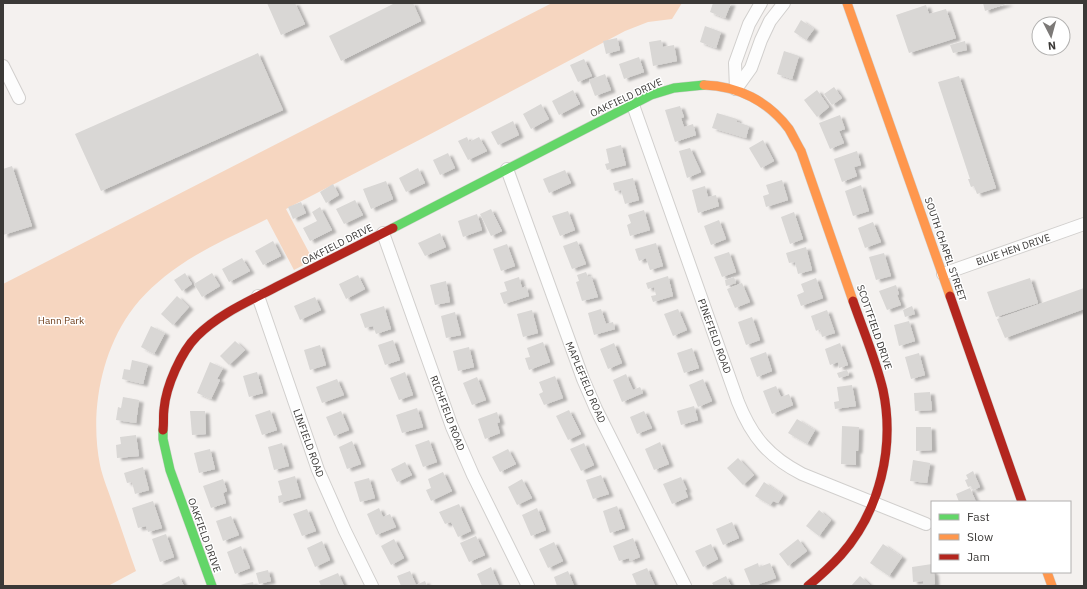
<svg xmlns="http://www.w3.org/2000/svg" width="1087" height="589" viewBox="0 0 1087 589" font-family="'IBM Plex Sans',sans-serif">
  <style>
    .green { fill: #f6d6c0 }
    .building { fill: #d9d7d5; filter: url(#shadow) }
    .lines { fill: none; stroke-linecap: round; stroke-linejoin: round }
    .street-casing { stroke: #d1cfcd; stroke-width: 14 }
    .fast-casing { stroke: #d1cfcd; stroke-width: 10 }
    .slow-casing { stroke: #d1cfcd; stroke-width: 10 }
    .jam-casing { stroke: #d1cfcd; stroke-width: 10 }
    .street { stroke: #fdfdfd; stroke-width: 12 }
    .fast { stroke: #63d668; stroke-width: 9 }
    .slow { stroke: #ff974d; stroke-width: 9 }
    .jam { stroke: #b3261e; stroke-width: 9 }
    .labels { text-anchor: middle; stroke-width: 3; stroke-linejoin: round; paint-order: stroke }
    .street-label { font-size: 10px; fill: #3b3937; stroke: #fff }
    .park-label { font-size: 10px; fill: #6f3e1a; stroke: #fff }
  </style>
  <defs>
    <filter id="shadow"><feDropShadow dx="4.5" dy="2.5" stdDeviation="1" flood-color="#0004"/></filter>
  </defs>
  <rect width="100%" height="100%" fill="#f4f1ef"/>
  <path class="green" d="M552 3H682L672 19 648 22 625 31 423 138 286 209 313 260 294 270 267 219C238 234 206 247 179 266 160 279 142 295 129 314 100 356 90 415 100 465 103 479 109 492 113 505 121 527 128 549 136 571L108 586H3V284Z"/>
  <g class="building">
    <path d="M267 3H295L305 24 281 35Z"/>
    <path d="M395 3H413L421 21 341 61 329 36Z"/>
    <path d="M713 3H731L725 18 710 12Z"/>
    <path d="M983 3H1009L985 11Z"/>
    <path d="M926 5 929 14 946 9 956 38 909 53 896 15Z"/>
    <path d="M801 20 814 29 806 40 794 32Z"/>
    <path d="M705 26 721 32 716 48 700 42Z"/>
    <path d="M617 38 620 50 606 54 603 41Z"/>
    <path d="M661 40 663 47 674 45 677 61 653 66 649 42Z"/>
    <path d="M965 41 967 50 953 53 950 45Z"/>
    <path d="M784 51 799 56 792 79 777 74Z"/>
    <path d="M258 53 283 110 101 191 75 134Z"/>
    <path d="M639 57 644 72 624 79 619 64Z"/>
    <path d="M584 59 592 76 578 82 570 65Z"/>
    <path d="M605 74 611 90 595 96 589 80Z"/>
    <path d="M959 76 996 188 977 194 974 186 971 187 968 179H970L938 82Z"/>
    <path d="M834 87 842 98 832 105 824 94Z"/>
    <path d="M573 90 580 104 559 115 552 101Z"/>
    <path d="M817 90 829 107 817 117 804 100Z"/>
    <path d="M541 104 549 119 531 129 523 114Z"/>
    <path d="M680 106 684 117 681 118 684 127 693 124 696 135 675 142 665 110Z"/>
    <path d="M717 113 737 119V122L749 126 746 138 712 128Z"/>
    <path d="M840 115 845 129 839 131 844 143 830 149 819 123Z"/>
    <path d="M513 121 519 135 498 145 491 132Z"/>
    <path d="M467 137 469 142 479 137 487 151 468 160 458 141Z"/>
    <path d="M763 140 774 161 761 168 749 148Z"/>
    <path d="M621 145 626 165 607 170 605 164 609 163 606 149Z"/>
    <path d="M690 148 701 172 687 178 679 151Z"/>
    <path d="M857 151 861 165 854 167 857 176 842 182 834 159Z"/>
    <path d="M448 153 455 168 440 175 433 160Z"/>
    <path d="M12 166 32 226 3 235V169Z"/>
    <path d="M418 168 425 183 406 192 399 178Z"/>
    <path d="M565 170 571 183 549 193 543 179Z"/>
    <path d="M633 178 639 200 625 204 621 190 615 191 613 183Z"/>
    <path d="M782 180 788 200 766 207 763 196 769 194 766 185Z"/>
    <path d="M386 181 393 199 371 209 363 189Z"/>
    <path d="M333 184 339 195 326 203 320 192Z"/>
    <path d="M861 185 869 211 853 216 845 191Z"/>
    <path d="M705 186 708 197 716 195 719 206 698 213 692 190Z"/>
    <path d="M355 200 363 215 344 224 336 209Z"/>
    <path d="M301 202 306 213 293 219 288 207Z"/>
    <path d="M320 207 332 230 310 241 303 228 317 221 312 212Z"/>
    <path d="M491 209 502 231 491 236 480 214Z"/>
    <path d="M644 210 650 230 630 236 627 225 631 223 628 215Z"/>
    <path d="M568 211 575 230 560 236 552 216Z"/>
    <path d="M794 212 803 239 790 244 781 217Z"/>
    <path d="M477 214 482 230 463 237 458 221Z"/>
    <path d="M719 220 726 239 711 245 704 226Z"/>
    <path d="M873 222 881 242 865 248 858 228Z"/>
    <path d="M440 233 446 247 425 256 418 243Z"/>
    <path d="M273 241 281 256 263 265 255 251Z"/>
    <path d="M577 241 586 264 572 269 563 246Z"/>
    <path d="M656 243 663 266 650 270 646 258 639 261 635 249Z"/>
    <path d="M507 244 515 266 501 271 493 249Z"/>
    <path d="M806 247 812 270 798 274 795 262 789 263 786 253Z"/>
    <path d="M729 252 736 272 722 277 714 257Z"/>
    <path d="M884 253 891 276 876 280 869 257Z"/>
    <path d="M242 258 250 271 229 282 222 269Z"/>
    <path d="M586 272 588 277 591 276 598 297 582 301 576 282 579 281 577 275Z"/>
    <path d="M185 273 192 284 182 291 174 280Z"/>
    <path d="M212 273 220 286 202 297 194 284Z"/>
    <path d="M358 275 365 289 346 299 339 284Z"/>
    <path d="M668 276 673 296 653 302 651 296 656 295 654 287 648 289 646 283Z"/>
    <path d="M519 277 522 288 526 286 529 296 504 304 500 293 507 291 504 282Z"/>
    <path d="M734 277 736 283 726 286 725 280Z"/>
    <path d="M816 278 823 298 801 306 797 295 804 292 801 284Z"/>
    <path d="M1030 278 1038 303 996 317 987 292Z"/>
    <path d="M446 281 450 302 435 305 430 285Z"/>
    <path d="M742 283 750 302 735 308 727 289Z"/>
    <path d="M896 285 899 294 897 295 901 305 887 310 879 291Z"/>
    <path d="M1084 288V309L1005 338 997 319Z"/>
    <path d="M177 296 189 307 173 325 161 314Z"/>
    <path d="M315 297 321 310 300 320 294 306Z"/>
    <path d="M384 306 391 329 376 334 373 326 365 328 360 314Z"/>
    <path d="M912 306 915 314 905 317 903 310Z"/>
    <path d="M601 309 606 324 613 322 615 329 594 335 588 313Z"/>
    <path d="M678 309 687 330 673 336 664 314Z"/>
    <path d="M532 310 538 333 523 337 517 314Z"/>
    <path d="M827 310 835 333 822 337 820 329 816 331 811 316Z"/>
    <path d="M455 312 461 335 446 338 441 316Z"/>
    <path d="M752 317 760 340 746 345 738 322Z"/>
    <path d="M909 321 915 341 899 346 894 325Z"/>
    <path d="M151 326 165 333 154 354 141 347Z"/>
    <path d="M393 340 400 360 385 365 378 345Z"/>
    <path d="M235 341 245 350 229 365 220 356Z"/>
    <path d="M543 342 550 362 529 370 525 358 530 357 527 348Z"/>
    <path d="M614 343 622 363 608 369 600 349Z"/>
    <path d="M840 343 848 365 839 368 838 362 830 365 825 349Z"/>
    <path d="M320 345 326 365 310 370 304 350Z"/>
    <path d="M469 347 474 367 458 371 453 351Z"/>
    <path d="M692 348 699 368 684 373 677 353Z"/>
    <path d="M766 352 772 371 757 377 750 358Z"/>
    <path d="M919 353 925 375 911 379 905 357Z"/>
    <path d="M132 360 148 364 143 384 122 379 124 369 130 370Z"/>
    <path d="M210 362 223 368 217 379 220 380 211 399 197 393Z"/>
    <path d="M847 370 849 375 839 378 837 373Z"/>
    <path d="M257 372 263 393 249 397 243 376Z"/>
    <path d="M405 372 413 395 399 400 390 378Z"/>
    <path d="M626 374 633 390 640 387 643 393 622 402 613 380Z"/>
    <path d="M555 376 563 398 544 405 539 394 543 392 539 382Z"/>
    <path d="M477 377 486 400 472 405 463 383Z"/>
    <path d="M337 379 344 395 322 403 316 387Z"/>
    <path d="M703 379 712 401 698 407 689 385Z"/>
    <path d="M852 385 856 406 835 409 834 402 839 401 837 387Z"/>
    <path d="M776 386 781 397 789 394 793 405 772 414 763 391Z"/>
    <path d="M930 392 932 410 915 411 914 393Z"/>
    <path d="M123 397 139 400 136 423 116 420 118 407 121 408Z"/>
    <path d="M694 406 698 420 681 425 677 411Z"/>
    <path d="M417 408 423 427 402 433 396 415Z"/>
    <path d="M270 410 277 430 262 435 255 415Z"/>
    <path d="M569 410 581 434 568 440 556 416Z"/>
    <path d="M190 411H205L206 434 192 435Z"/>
    <path d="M341 411 349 430 334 436 326 417Z"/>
    <path d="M644 411 652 428 637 434 630 417Z"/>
    <path d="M497 412 500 422 497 423 500 433 485 439 478 419Z"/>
    <path d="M797 419 815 430 807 444 788 433Z"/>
    <path d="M842 426 859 427 858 451H856V465L841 464Z"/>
    <path d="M916 427H931L932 450 916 451Z"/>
    <path d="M136 435 139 456 117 458 116 445 121 444 120 437Z"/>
    <path d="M429 440 437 462 423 467 415 445Z"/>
    <path d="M352 441 361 464 347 469 339 447Z"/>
    <path d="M660 442 669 464 654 470 645 449Z"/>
    <path d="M282 443 289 466 274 470 268 447Z"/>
    <path d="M584 443 594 465 581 471 570 449Z"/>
    <path d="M210 449 215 469 199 473 194 453Z"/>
    <path d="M508 449 516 464 500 472 492 457Z"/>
    <path d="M738 458 754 475 743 485 727 468Z"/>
    <path d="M913 460 930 463 927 483 910 481Z"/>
    <path d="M405 462 412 475 397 482 391 469Z"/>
    <path d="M143 467 149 490 135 494 132 482 127 483 124 473Z"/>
    <path d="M973 471 980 487 973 490 971 486 968 487 965 480 968 479 966 475Z"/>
    <path d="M443 472 452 491 431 501 426 490 431 488 428 479Z"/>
    <path d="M601 475 609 494 593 499 586 480Z"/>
    <path d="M295 476 301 497 279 503 278 496 282 495 278 481Z"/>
    <path d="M681 477 687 490H685L688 497 672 504 663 484Z"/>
    <path d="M369 478 375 498 360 502 354 482Z"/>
    <path d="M223 479 227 491 223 493 226 503 211 508 203 486Z"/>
    <path d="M522 479 532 498 517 505 508 487Z"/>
    <path d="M764 482 783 495 778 503 773 501 770 505 755 496Z"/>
    <path d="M970 488 976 502H959L956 494Z"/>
    <path d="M153 501 162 528 148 532 146 526 138 528 132 508Z"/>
    <path d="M459 504 471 531 458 537 451 522 445 524 439 512Z"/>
    <path d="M617 506 625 528 610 533 603 511Z"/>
    <path d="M379 508 383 517 390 514 396 527 376 535 367 514Z"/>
    <path d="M537 508 546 530 531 536 522 515Z"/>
    <path d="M307 509 316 531 302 536 293 514Z"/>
    <path d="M819 510 831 520 819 536 806 526Z"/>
    <path d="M231 516 239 535 223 541 216 521Z"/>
    <path d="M732 522 739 538 723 545 716 529Z"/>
    <path d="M166 534 174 557 160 562 152 539Z"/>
    <path d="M476 536 485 555 469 562 460 543Z"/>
    <path d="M633 538 640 557 630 561 629 558 619 561 613 546Z"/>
    <path d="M394 539 404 558 391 565 381 546Z"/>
    <path d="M798 539 807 551 788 566 779 554Z"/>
    <path d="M322 541 330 560 315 567 307 548Z"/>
    <path d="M554 542 563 561 548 568 539 549Z"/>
    <path d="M711 544 718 559 703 567 695 551Z"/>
    <path d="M883 544 902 557 889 576 870 563Z"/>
    <path d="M241 546 250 568 235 574 227 552Z"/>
    <path d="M758 563 759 567 770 563 776 578 754 586H751L744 569Z"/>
    <path d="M932 564V572H934L935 584 923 586V581L913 582 912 567Z"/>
    <path d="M491 567 499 586H482L477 574Z"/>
    <path d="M647 568 655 586H637L632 574Z"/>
    <path d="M268 570 271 581 259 584 256 573Z"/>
    <path d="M410 571 416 585 425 581 427 586H401L397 576Z"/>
    <path d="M568 571 574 586H557L554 577Z"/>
    <path d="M338 573 344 586H321L319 581Z"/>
    <path d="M179 576 184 586H159Z"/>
    <path d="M726 576 731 586H714L712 583Z"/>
    <path d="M860 576 871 586H851Z"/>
    <path d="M253 582 254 586H241L240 585Z"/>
  </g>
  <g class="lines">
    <g class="street-casing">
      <g id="street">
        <path d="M3 66 19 98"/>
        <path d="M736 89 751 68 761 40 770 21 784 3"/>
        <path d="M736 89 735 63 749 24 761 3"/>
        <path d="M633 105 738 402C752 437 769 457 802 474L926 524"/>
        <path d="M507 169 583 379 596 409 685 586"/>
        <path d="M383 233 452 427 473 475 528 586"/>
        <path d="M943 274 1084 224"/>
        <path d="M258 296 318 470 345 531 372 586"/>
      </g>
    </g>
    <g class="fast-casing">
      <g id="fast">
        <path d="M393 228 651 95 674 88 704 85"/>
        <path d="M163 430V439L170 470 212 586"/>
      </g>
    </g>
    <g class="slow-casing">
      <g id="slow">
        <path d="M847 3 950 296"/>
        <path d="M704 85C738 86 768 101 789 129 793 136 797 144 801 151L853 301"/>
        <path d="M1047 572 1052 586"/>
      </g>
    </g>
    <g class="jam-casing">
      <g id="jam">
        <path d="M950 296 1022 502"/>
        <path d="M163 430C164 423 163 416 164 409 166 386 181 352 197 336 220 313 252 300 280 285 318 266 356 247 393 228"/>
        <path d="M808 586C820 576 831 566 841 555 880 511 895 447 883 390 876 360 863 330 853 301"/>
      </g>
    </g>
    <use href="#street" class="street"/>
    <use href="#fast" class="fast"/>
    <use href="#slow" class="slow"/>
    <use href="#jam" class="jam"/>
  </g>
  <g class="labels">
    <g class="street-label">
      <text transform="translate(626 97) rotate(-25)" y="4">OAKFIELD DRIVE</text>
      <text transform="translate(337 244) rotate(-27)" y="4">OAKFIELD DRIVE</text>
      <text transform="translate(946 249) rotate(71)" y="4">SOUTH CHAPEL STREET</text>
      <text transform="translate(1013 249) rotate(-19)" y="4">BLUE HEN DRIVE</text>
      <text transform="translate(875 327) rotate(71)" y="4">SCOTTFIELD DRIVE</text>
      <text transform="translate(715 336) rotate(70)" y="4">PINEFIELD ROAD</text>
      <text transform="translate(586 382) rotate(67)" y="4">MAPLEFIELD ROAD</text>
      <text transform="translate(448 413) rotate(69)" y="4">RICHFIELD ROAD</text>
      <text transform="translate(309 443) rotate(70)" y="4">LINFIELD ROAD</text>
      <text transform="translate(205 535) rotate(70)" y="4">OAKFIELD DRIVE</text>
    </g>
    <g class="park-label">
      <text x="61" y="324">Hann Park</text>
    </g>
  </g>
  <rect width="1087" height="589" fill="none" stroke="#3b3937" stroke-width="8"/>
  <rect x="931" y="501" width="140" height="72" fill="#ffffff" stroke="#b1b0af"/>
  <rect x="939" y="514" width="20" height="6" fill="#63d668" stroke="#b1b0af"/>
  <text x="967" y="521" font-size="12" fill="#3b3937">Fast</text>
  <rect x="939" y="534" width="20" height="6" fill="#ff974d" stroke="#b1b0af"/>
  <text x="967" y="541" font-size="12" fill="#3b3937">Slow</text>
  <rect x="939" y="554" width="20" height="6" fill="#b3261e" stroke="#b1b0af"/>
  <text x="967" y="561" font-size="12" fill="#3b3937">Jam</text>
  <g transform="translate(1051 36) rotate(174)"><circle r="19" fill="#ffffff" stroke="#b1b0af"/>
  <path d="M0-3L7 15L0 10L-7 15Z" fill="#7c7977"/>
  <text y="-6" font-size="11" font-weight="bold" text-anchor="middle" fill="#3b3937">N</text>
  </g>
</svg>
